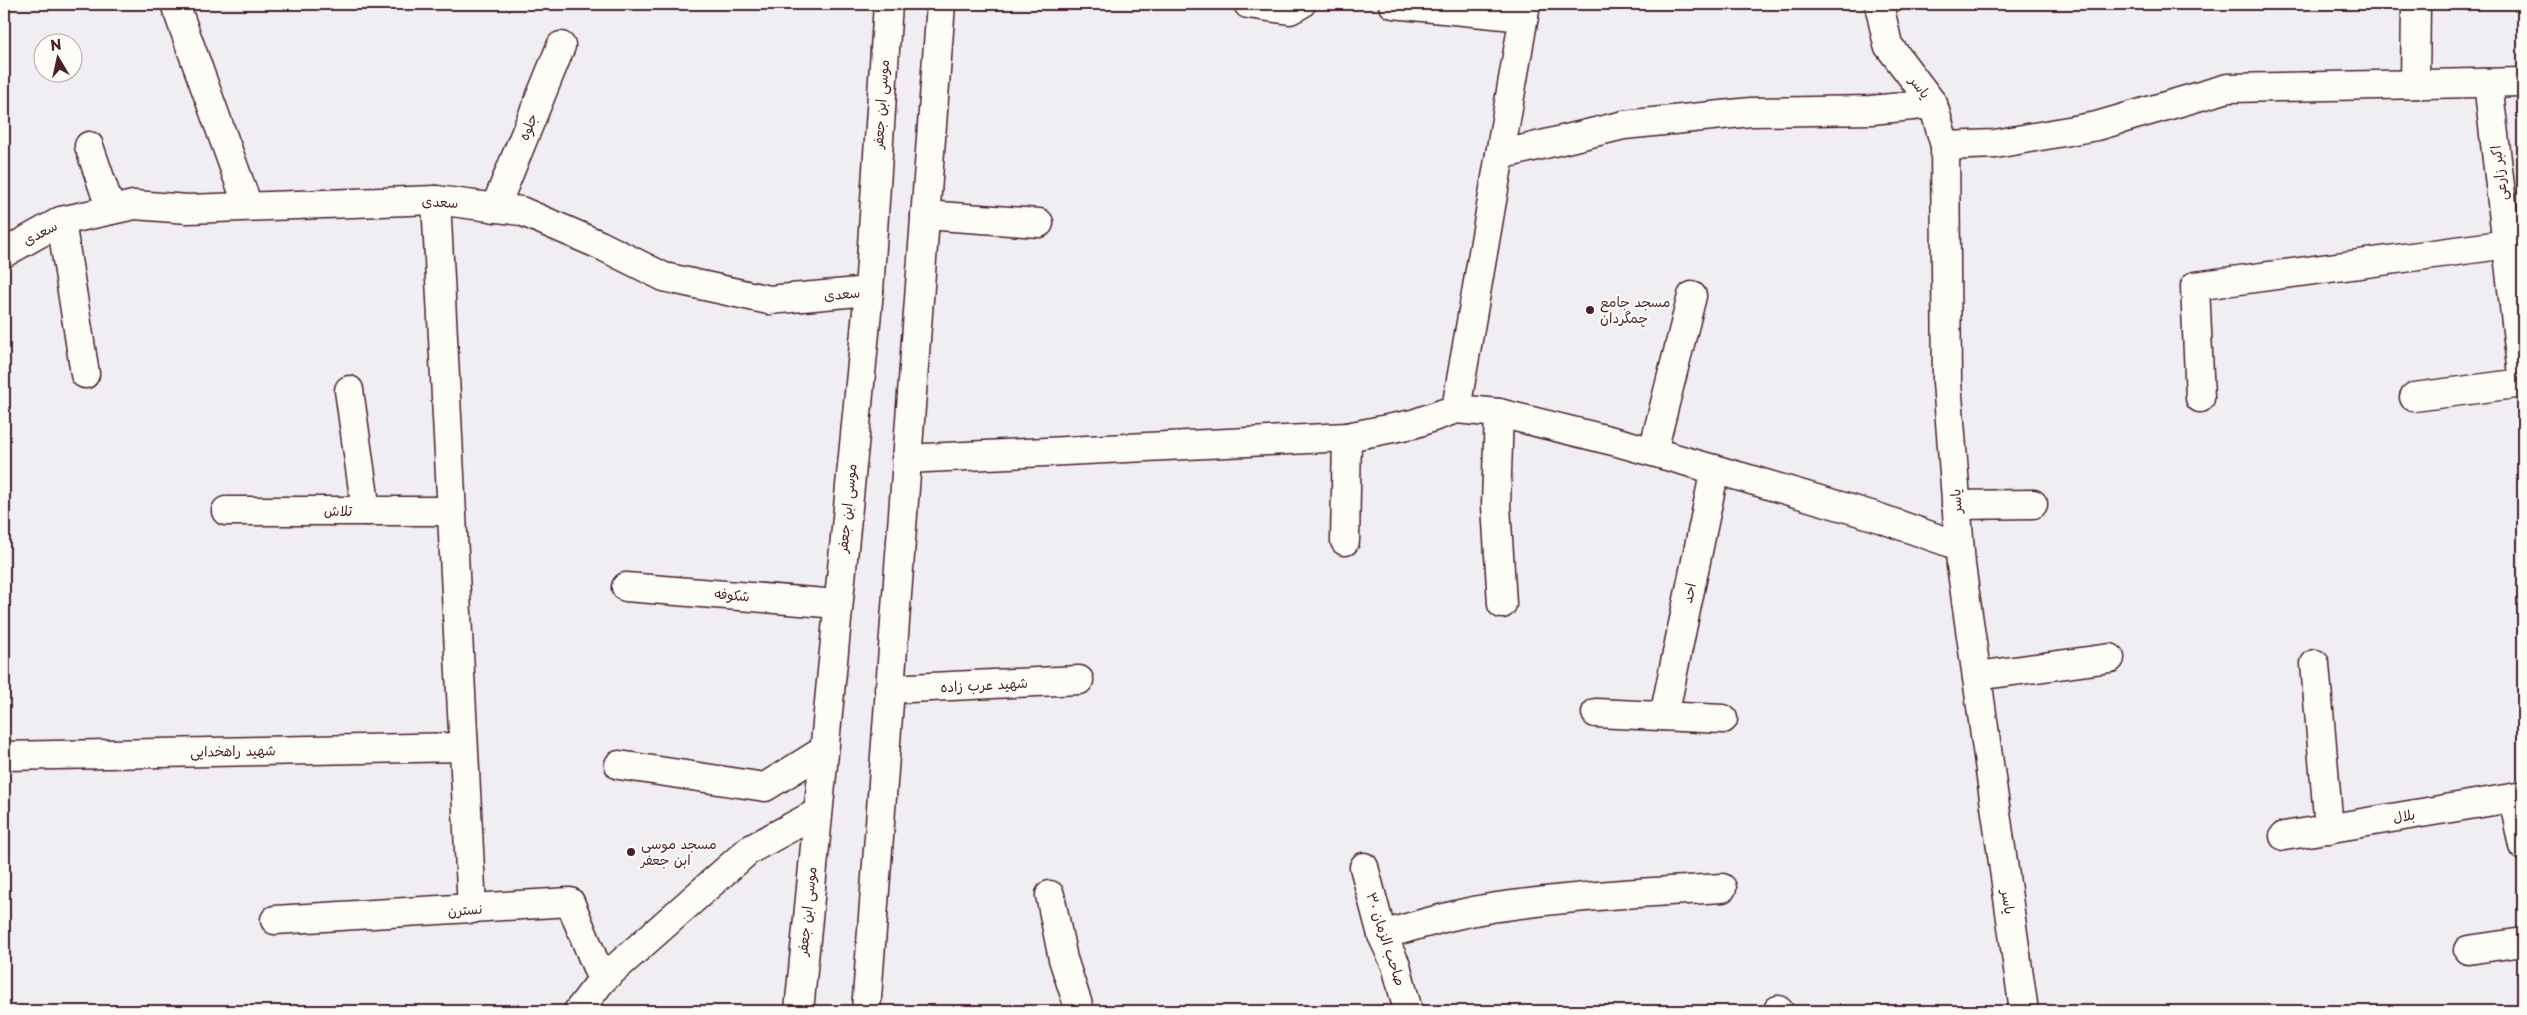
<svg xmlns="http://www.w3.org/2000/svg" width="2527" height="1015" viewBox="0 0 2527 1015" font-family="'Playpen Sans','Playpen Sans Arabic',sans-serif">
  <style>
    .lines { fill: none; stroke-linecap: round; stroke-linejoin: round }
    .minor-casing { stroke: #4a1f2b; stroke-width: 31 }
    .minor { stroke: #fdfcf7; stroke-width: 28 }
    .poi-dot { fill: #4a1f2b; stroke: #fdfcf7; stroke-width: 2 }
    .labels { text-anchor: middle; stroke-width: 4; stroke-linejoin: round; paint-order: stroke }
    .street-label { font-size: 14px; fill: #4a1f2b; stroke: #fdfcf7 }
    .poi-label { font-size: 14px; fill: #4a1f2b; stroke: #fdfcf7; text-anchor: start }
  </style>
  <rect width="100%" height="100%" fill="#f0edf3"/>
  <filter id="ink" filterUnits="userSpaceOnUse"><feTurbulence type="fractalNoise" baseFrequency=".02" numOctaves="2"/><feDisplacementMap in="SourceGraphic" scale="10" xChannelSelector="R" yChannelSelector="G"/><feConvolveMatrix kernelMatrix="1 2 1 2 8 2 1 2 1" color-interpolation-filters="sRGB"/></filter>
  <g filter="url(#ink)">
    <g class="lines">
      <g class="minor-casing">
        <g id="minor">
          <path d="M175 4 248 206"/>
          <path d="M1248 4 1290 10 1301 4"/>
          <path d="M1393 4 1524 17"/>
          <path d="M1879 4 1888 45 1933 104 1945 146 1947 382 1961 565 2024 1011"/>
          <path d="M2488 83 2523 383"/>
          <path d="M2415 84 2416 4"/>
          <path d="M89 146 111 210"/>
          <path d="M1945 146 1995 144 2097 126 2228 88 2523 82"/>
          <path d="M1500 155 1624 125 1751 112 1871 110 1933 104"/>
          <path d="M436 200 472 909"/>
          <path d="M495 208 561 46"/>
          <path d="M925 215 1039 223"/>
          <path d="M61 221 85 374"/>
          <path d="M4 253 61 221 134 205 188 209 436 200 521 211 600 245 664 277 769 300 869 291"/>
          <path d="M349 390 366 511"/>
          <path d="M2414 397 2523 383"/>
          <path d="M2200 398 2195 286 2508 244"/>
          <path d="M1456 409 1526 4"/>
          <path d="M1499 413 1496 505 1502 604"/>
          <path d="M1653 451 1692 296"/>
          <path d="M906 459 1347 437 1413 424 1456 409 1499 413 1621 443 1745 478 1874 516 1959 546"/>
          <path d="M1956 505 2033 504"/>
          <path d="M226 511H451"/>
          <path d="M1345 541 1347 437"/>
          <path d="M626 587 838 604"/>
          <path d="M2315 664 2329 829"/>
          <path d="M1977 676 2110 658"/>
          <path d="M889 689 1079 680"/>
          <path d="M1596 713 1723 719"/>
          <path d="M1664 716 1715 469"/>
          <path d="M4 756 463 747"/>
          <path d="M619 765 765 787 823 751"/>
          <path d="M2513 798 2523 846"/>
          <path d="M2284 836 2523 796"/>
          <path d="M1364 867 1382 935 1396 965 1408 1011"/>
          <path d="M1050 895 1063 959 1080 1011"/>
          <path d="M275 920 570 902 602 980"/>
          <path d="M1382 935C1422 924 1463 911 1505 906 1577 896 1649 892 1722 888"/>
          <path d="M2468 950 2523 942"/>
          <path d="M1778 1010 1779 1011"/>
          <path d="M578 1011 602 980 749 850 817 813"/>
          <path d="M799 1011 869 291 888 4"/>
          <path d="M866 1011 941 4"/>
        </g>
      </g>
      <use href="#minor" class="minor"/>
    </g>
  </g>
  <g class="poi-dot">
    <circle cx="1590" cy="310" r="5"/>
    <circle cx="631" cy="852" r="5"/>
  </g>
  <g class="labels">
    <g class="street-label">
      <text transform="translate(1920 87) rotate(52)" y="5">یاسر</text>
      <text transform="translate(881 104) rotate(-86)" y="5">موسی ابن جعفر</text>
      <text transform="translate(528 127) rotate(-68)" y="5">جلوه</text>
      <text transform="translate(2499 173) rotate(-97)" y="5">اکبر زارعی</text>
      <text transform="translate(440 202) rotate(3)" y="5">سعدی</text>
      <text transform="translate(40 233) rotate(-28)" y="5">سعدی</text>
      <text transform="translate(842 294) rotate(-5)" y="5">سعدی</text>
      <text transform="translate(1956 501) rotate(-94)" y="5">یاسر</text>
      <text transform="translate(847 508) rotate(-84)" y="5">موسی ابن جعفر</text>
      <text x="338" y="516">تلاش</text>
      <text transform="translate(1689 593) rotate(-78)" y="5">احد</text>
      <text transform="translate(732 595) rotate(5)" y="5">شکوفه</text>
      <text transform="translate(984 685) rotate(-3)" y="5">شهید عرب زاده</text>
      <text transform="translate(233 751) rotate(-1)" y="5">شهید راهخدایی</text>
      <text transform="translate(2404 816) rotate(-9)" y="5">بلال</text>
      <text transform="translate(2008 902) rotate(82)" y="5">یاسر</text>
      <text transform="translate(465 910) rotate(-4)" y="5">نسترن</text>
      <text transform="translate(807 911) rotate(-84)" y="5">موسی ابن جعفر</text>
      <text transform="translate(1386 939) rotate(72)" y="5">صاحب الزمان ۳۰</text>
    </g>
    <g class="poi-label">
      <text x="1600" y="307">مسجد جامع<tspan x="1600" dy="16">چمگردان</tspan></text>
      <text x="641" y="849">مسجد موسی<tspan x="641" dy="16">ابن جعفر</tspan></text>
    </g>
  </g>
  <rect width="2527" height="1015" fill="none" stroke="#fdfcf7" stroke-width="20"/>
  <rect x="10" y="10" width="2507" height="995" fill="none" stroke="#4a1f2b" stroke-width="2" filter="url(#ink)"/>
  <g transform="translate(58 58) rotate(351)"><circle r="24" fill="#fdfcf7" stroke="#b5a4a5"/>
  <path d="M0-4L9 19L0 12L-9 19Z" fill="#4a1f2b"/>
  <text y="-8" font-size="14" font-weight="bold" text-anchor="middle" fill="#4a1f2b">N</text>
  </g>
</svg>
